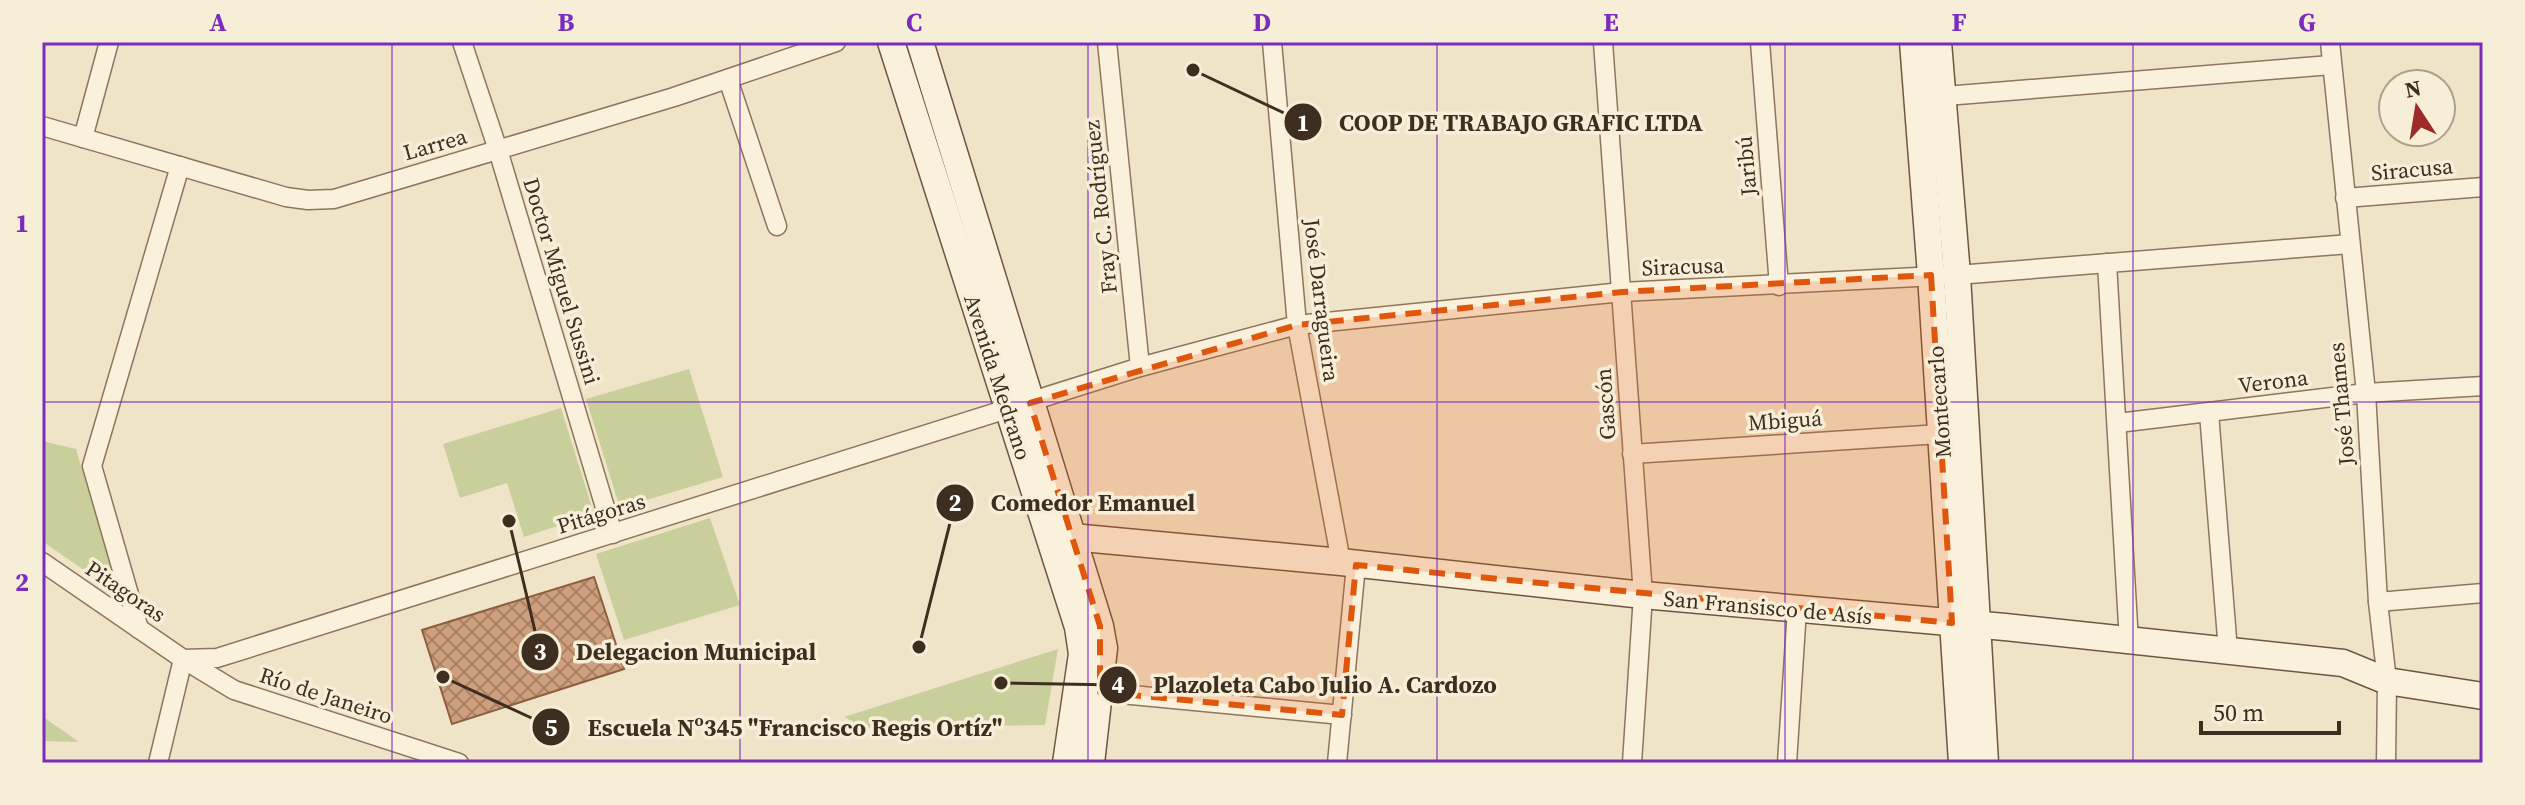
<svg xmlns="http://www.w3.org/2000/svg" width="2525" height="805" viewBox="0 0 2525 805" font-family="'Source Serif 4',serif">
  <style>
    .park { fill: #c9cf9b }
    .building { fill: url(#building-cross-hatch); stroke: #8d5f41; stroke-width: 2 }
    .lines { fill: none; stroke-linecap: round; stroke-linejoin: round }
    .street-casing { stroke: #8d765c; stroke-width: 21 }
    .secondary-casing { stroke: #6f573f; stroke-width: 29 }
    .street { stroke: #faf1dc; stroke-width: 18 }
    .secondary { stroke: #faf1dc; stroke-width: 26 }
    .marked { fill: #df570d; fill-opacity: 0.2; stroke: #df570d; stroke-width: 6; stroke-dasharray: 16 10; stroke-linejoin: round }
    .grid { fill: none; stroke: #7b2cbf; stroke-width: 2; stroke-opacity: 0.55 }
    .labels { text-anchor: middle; stroke-width: 7; stroke-linejoin: round; paint-order: stroke }
    .street-label { font-size: 22px; fill: #3d2e20; stroke: #f7eed8 }
    .leader { fill: none; stroke: #3d2e20; stroke-width: 3 }
    .callout-dot { fill: #3d2e20; stroke: #f7eed8; stroke-width: 3 }
    .mark-label { font-size: 24px; text-anchor: middle; font-weight: bold; fill: #fff }
    .callout-label { font-size: 24px; text-anchor: middle; font-weight: bold; fill: #3d2e20; stroke: #f7eed8; stroke-width: 7; stroke-linejoin: round; paint-order: stroke }
    .neatline { fill: none; stroke: #7b2cbf; stroke-width: 3 }
    .grid-label { font-size: 26px; text-anchor: middle; font-weight: bold; fill: #7b2cbf }
  </style>
  <defs>
    <pattern id="building-cross-hatch" width="8" height="8" patternUnits="userSpaceOnUse" patternTransform="scale(2)"><rect width="8" height="8" fill="#cf9f7d"/><path d="M0 0l8 8M0 8l8-8" fill="none" stroke="#a98266"/></pattern>
  </defs>
  <rect width="100%" height="100%" fill="#f0e4c8"/>
  <g class="park">
    <path d="M689 369 723 477 620 508 586 399Z"/>
    <path d="M561 408 594 514 524 537 507 483 460 498 443 444Z"/>
    <path d="M42 441 76 449 120 595 42 541Z"/>
    <path d="M710 518 740 605 624 640 596 554Z"/>
    <path d="M1058 649 1045 725 865 728 844 717Z"/>
    <path d="M42 716 79 742 42 741Z"/>
  </g>
  <path class="building" d="M594 577 624 669 452 724 422 630Z"/>
  <g class="lines">
    <g class="street-casing">
      <g id="street">
        <path d="M462 42 498 150 613 534"/>
        <path d="M1107 42 1140 367"/>
        <path d="M1272 42 1297 325 1341 562"/>
        <path d="M1603 42 1643 595 1632 763"/>
        <path d="M1760 42 1779 286"/>
        <path d="M2330 42 2366 393 2378 602 2387 681 2386 763"/>
        <path d="M728 79 777 226"/>
        <path d="M1933 97 2331 65"/>
        <path d="M42 126 286 197 308 200 334 199 674 97 836 42"/>
        <path d="M83 138 109 42"/>
        <path d="M2345 198 2483 187"/>
        <path d="M2107 263 2129 642"/>
        <path d="M2209 413 2228 651"/>
        <path d="M2118 423 2366 393 2483 386"/>
        <path d="M1632 454 1940 434"/>
        <path d="M42 562 183 659 234 690 459 763"/>
        <path d="M2378 602 2483 593"/>
        <path d="M139 629 92 466 180 166"/>
        <path d="M183 659 217 658 1140 367 1297 325 1622 292 1957 275 2350 244"/>
        <path d="M1100 692 1342 715"/>
        <path d="M158 763 183 659"/>
        <path d="M1337 763 1356 565"/>
        <path d="M1787 763 1797 609"/>
      </g>
    </g>
    <g class="secondary-casing">
      <g id="secondary">
        <path d="M891 42 1078 627 1082 654 1066 763"/>
        <path d="M920 42 1100 626 1104 648 1091 763"/>
        <path d="M1913 42 1931 275 1962 763"/>
        <path d="M1938 42 1957 275 1985 763"/>
        <path d="M1050 538 1072 537 1341 562 1643 595 2005 627 2343 663 2387 681 2483 696"/>
      </g>
    </g>
    <use href="#street" class="street"/>
    <use href="#secondary" class="secondary"/>
  </g>
  <path class="marked" d="M1931 275 1952 623 1356 565 1342 715 1100 692V626L1030 403 1297 325 1622 292Z"/>
  <path class="grid" d="M392 42V763M740 42V763M1088 42V763M1437 42V763M1785 42V763M2133 42V763M42 402H2483"/>
  <g class="labels">
    <g class="street-label">
      <text transform="translate(435 144) rotate(-16)" y="8">Larrea</text>
      <text transform="translate(1746 166) rotate(-95)" y="8">Jaribú</text>
      <text transform="translate(2412 169) rotate(-5)" y="8">Siracusa</text>
      <text transform="translate(1100 207) rotate(-96)" y="8">Fray C. Rodríguez</text>
      <text transform="translate(1683 266) rotate(-2)" y="8">Siracusa</text>
      <text transform="translate(562 281) rotate(73)" y="8">Doctor Miguel Sussini</text>
      <text transform="translate(1322 300) rotate(83)" y="8">José Darragueira</text>
      <text transform="translate(998 377) rotate(72)" y="8">Avenida Medrano</text>
      <text transform="translate(2273 381) rotate(-7)" y="8">Verona</text>
      <text transform="translate(1939 402) rotate(-94)" y="8">Montecarlo</text>
      <text transform="translate(1605 404) rotate(-94)" y="8">Gascón</text>
      <text transform="translate(2341 404) rotate(-95)" y="8">José Thames</text>
      <text transform="translate(1785 420) rotate(-4)" y="8">Mbiguá</text>
      <text transform="translate(601 513) rotate(-17)" y="8">Pitágoras</text>
      <text transform="translate(126 591) rotate(34)" y="8">Pitagoras</text>
      <text transform="translate(1768 607) rotate(5)" y="8">San Fransisco de Asís</text>
      <text transform="translate(326 695) rotate(18)" y="8">Río de Janeiro</text>
    </g>
  </g>
  <path class="leader" d="M1193 70L1303 122M919 647L955 503M509 521L540 652M1001 683L1118 685M443 677L551 727"/>
  <g class="callout-dot">
    <circle cx="1193" cy="70" r="8"/>
    <circle cx="919" cy="647" r="8"/>
    <circle cx="509" cy="521" r="8"/>
    <circle cx="1001" cy="683" r="8"/>
    <circle cx="443" cy="677" r="8"/>
    <circle cx="1303" cy="122" r="20"/>
    <circle cx="955" cy="503" r="20"/>
    <circle cx="540" cy="652" r="20"/>
    <circle cx="1118" cy="685" r="20"/>
    <circle cx="551" cy="727" r="20"/>
  </g>
  <g class="mark-label">
    <text x="1303" y="131">1</text>
    <text x="955" y="511">2</text>
    <text x="540" y="660">3</text>
    <text x="1118" y="693">4</text>
    <text x="551" y="736">5</text>
  </g>
  <g class="callout-label">
    <text x="1521" y="131">COOP DE TRABAJO GRAFIC LTDA</text>
    <text x="1093" y="511">Comedor Emanuel</text>
    <text x="696" y="660">Delegacion Municipal</text>
    <text x="1325" y="693">Plazoleta Cabo Julio A. Cardozo</text>
    <text x="795" y="736">Escuela Nº345 "Francisco Regis Ortíz"</text>
  </g>
  <rect width="2525" height="805" fill="none" stroke="#f7eed8" stroke-width="88"/>
  <g transform="translate(2417 108) rotate(348)"><circle r="38" fill="#f7eed8" stroke="#ada18e" stroke-width="2"/>
  <path d="M0-6L14 30L0 20L-14 30Z" fill="#9e2a2b"/>
  <text y="-12" font-size="22" font-weight="bold" text-anchor="middle" fill="#3d2e20">N</text>
  </g>
  <path d="M2201 721v12h138v-12" fill="none" stroke="#3d2e20" stroke-width="4"/>
  <text x="2213" y="721" font-size="24" fill="#3d2e20" stroke="#f7eed8" stroke-width="6" paint-order="stroke">50 m</text>
  <rect x="44" y="44" width="2437" height="717" class="neatline"/>
  <g class="grid-label">
    <text x="218" y="31">A</text>
    <text x="566" y="31">B</text>
    <text x="914" y="31">C</text>
    <text x="1262" y="31">D</text>
    <text x="1611" y="31">E</text>
    <text x="1959" y="31">F</text>
    <text x="2307" y="31">G</text>
    <text x="22" y="232">1</text>
    <text x="22" y="591">2</text>
  </g>
</svg>
